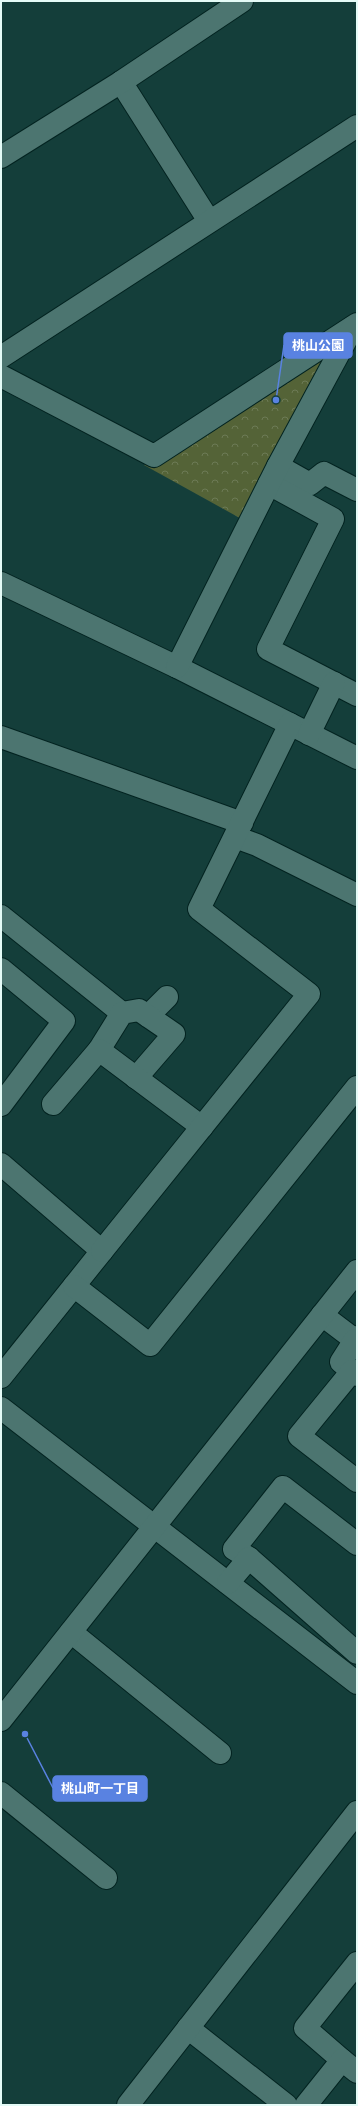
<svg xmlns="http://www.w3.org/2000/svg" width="358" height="2106" viewBox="0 0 358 2106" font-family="'Open Sans','Noto Sans JP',sans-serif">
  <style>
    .park { fill: url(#park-crowns) }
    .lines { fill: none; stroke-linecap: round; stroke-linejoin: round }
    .minor-casing { stroke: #032320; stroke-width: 24 }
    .minor { stroke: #4c7570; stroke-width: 22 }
    .leader { fill: none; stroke: #5982e1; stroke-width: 1.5 }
    .callout-dot { fill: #5982e1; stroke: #143e3a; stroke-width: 1.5 }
    .callout { fill: #5982e1; stroke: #5982e1; stroke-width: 1.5 }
    .callout-label { font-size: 13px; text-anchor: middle; font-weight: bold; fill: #fff }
  </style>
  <defs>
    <pattern id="park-crowns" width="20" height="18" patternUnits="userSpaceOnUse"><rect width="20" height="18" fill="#546337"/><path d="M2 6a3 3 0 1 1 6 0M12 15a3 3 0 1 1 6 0" fill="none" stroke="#6c7a55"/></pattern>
  </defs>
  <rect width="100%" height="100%" fill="#143e3a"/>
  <path class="park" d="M342 334 247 522 144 465Z"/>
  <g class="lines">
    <g class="minor-casing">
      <g id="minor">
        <path d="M121 82 209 221"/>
        <path d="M1 157 121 82 242 1"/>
        <path d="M1 357 357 126"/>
        <path d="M1 376 154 456 357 324"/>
        <path d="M278 466 310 484 324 473 357 490"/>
        <path d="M269 484 333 519 268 649 357 695"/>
        <path d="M1 583 177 667 357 758"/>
        <path d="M177 667 278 466 353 327"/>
        <path d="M309 734 334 683"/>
        <path d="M1 737 242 823"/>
        <path d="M235 837 257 845 357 895"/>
        <path d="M1 916 122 1013"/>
        <path d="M1 969 64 1021 1 1105"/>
        <path d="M148 1016 167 997"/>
        <path d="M99 1050 122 1013 139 1010 174 1034 136 1078"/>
        <path d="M53 1104 99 1050 202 1127"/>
        <path d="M1 1164 102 1251 1 1377"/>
        <path d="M102 1251 309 994 199 909 290 724"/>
        <path d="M74 1286 150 1345 357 1087"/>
        <path d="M322 1315 355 1340 357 1337"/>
        <path d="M355 1340 341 1362 357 1375"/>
        <path d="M352 1371 299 1436 357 1481"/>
        <path d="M1 1408 357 1683"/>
        <path d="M249 1558 234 1549 283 1487 357 1544"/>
        <path d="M228 1583 249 1558 357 1653"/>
        <path d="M71 1632 220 1753"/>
        <path d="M1 1720 357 1271"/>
        <path d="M1 1793 106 1878"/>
        <path d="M188 2028 286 2105"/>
        <path d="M342 2060 305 2028 357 1963"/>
        <path d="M128 2105 357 1812"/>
        <path d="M306 2105 342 2060 357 2072"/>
      </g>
    </g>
    <use href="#minor" class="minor"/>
  </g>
  <path class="leader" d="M276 400L284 345M25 1734L53 1788"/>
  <g class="callout-dot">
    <circle cx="276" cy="400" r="4"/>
    <circle cx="25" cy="1734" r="4"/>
  </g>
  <g class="callout">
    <rect x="284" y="333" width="68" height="25" rx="4"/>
    <rect x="53" y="1776" width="94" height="25" rx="4"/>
  </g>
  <g class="callout-label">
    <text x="318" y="350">桃山公園</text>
    <text x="100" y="1793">桃山町一丁目</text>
  </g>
  <rect width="358" height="2106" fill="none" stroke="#e5fbf7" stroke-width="4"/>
</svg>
